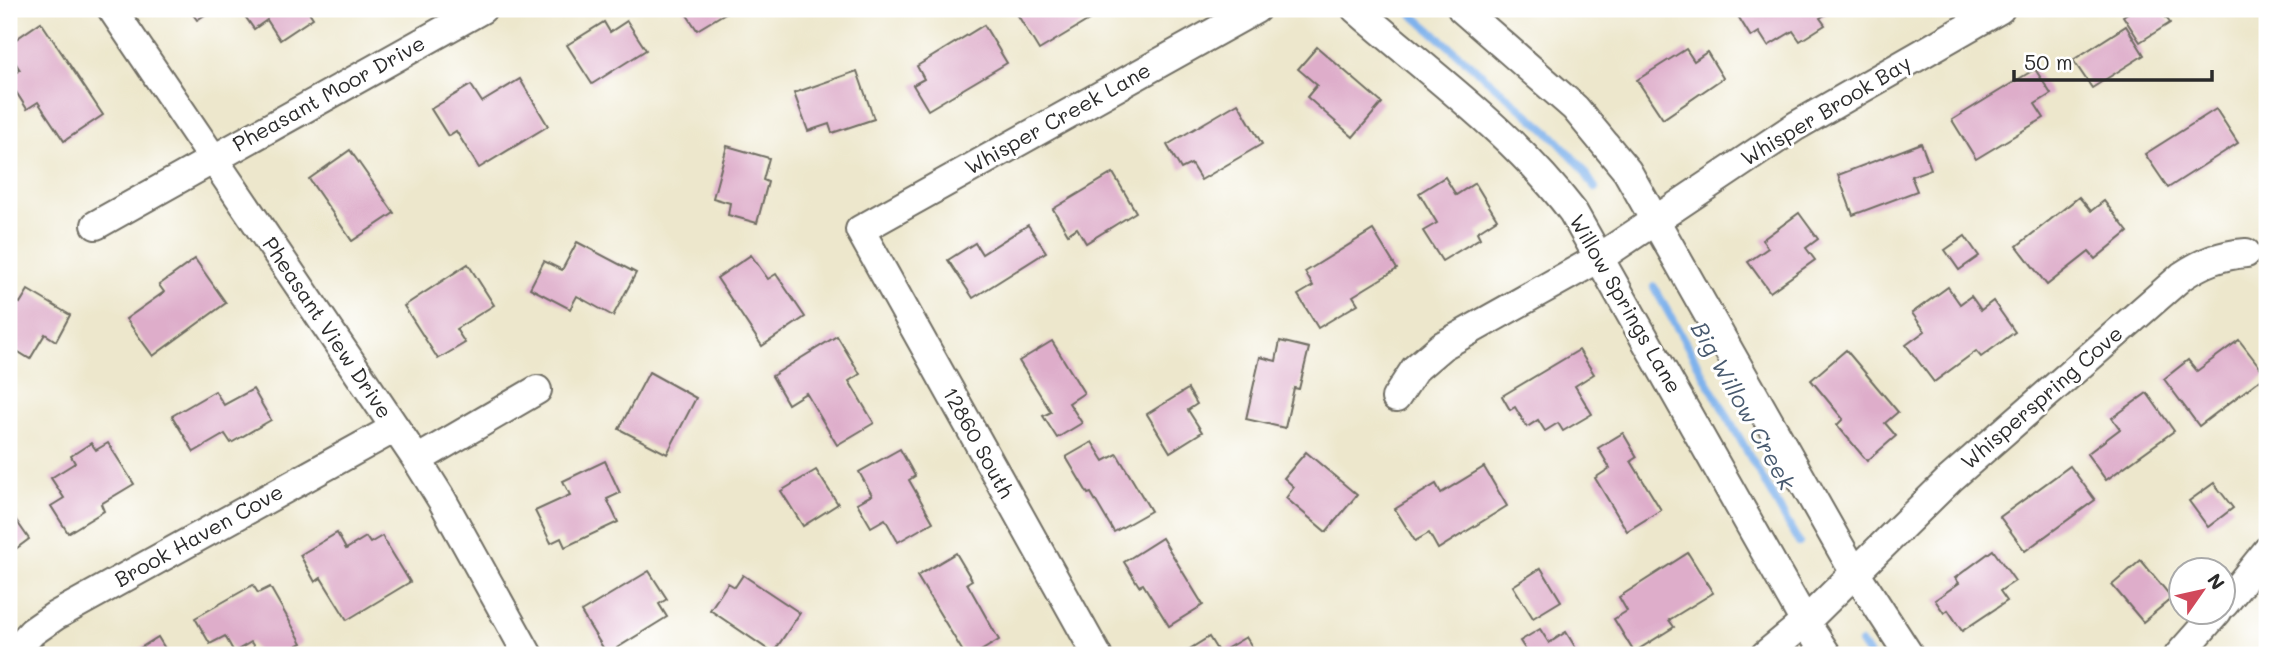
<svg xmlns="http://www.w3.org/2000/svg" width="2276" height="664" viewBox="0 0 2276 664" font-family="Mali,sans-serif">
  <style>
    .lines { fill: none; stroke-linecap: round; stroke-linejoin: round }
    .stream { stroke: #7fb2ec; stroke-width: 8 }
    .building { fill: #deadca }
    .minor-casing { stroke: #6f6d63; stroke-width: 32 }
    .minor { stroke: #fff; stroke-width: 28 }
    .labels { text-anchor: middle; stroke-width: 6; stroke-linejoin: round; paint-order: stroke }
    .street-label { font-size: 21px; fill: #2b2b2b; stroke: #fff }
    .water-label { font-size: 23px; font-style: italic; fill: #485a6f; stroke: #fff }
  </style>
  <rect width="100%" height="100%" fill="#fff"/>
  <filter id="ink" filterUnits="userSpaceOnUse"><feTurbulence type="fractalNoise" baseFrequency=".0143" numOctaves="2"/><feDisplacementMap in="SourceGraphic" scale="14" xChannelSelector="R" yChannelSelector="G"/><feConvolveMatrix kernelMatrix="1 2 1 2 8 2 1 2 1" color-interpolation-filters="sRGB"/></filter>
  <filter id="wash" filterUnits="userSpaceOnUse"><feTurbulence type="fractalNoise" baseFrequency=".00686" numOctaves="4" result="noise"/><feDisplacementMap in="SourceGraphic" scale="28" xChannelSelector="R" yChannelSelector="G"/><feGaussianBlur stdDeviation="1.57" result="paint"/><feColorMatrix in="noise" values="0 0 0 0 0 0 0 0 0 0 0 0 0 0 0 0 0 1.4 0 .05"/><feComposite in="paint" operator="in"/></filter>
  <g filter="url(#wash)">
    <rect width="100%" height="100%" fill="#ede7cc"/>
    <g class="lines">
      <g class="stream">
        <path d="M1406 9 1553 136 1580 165 1595 188"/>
        <path d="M1654 287 1799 543"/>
        <path d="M1861 643 1869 655"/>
      </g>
    </g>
    <g id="blocks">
      <g class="building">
        <path d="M189 9H214L197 20Z"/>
        <path d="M240 9H307L313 18 280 40 267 20 254 29Z"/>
        <path d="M683 9H732L697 30Z"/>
        <path d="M1014 9H1107L1039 50Z"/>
        <path d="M1750 9H1835L1820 18 1825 25 1800 41 1793 31 1768 46 1759 32 1751 37 1738 16Z"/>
        <path d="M2134 9H2160L2170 23 2140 42 2123 16Z"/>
        <path d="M627 21 646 50 592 84 567 45 604 22 610 32Z"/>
        <path d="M41 22 103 115 64 141 38 102 27 109 9 81V77L20 70 9 53V44Z"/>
        <path d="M984 25 1007 63 928 110 913 85 924 79 917 66Z"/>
        <path d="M2126 26 2144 55 2092 88 2073 60Z"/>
        <path d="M1317 47 1382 103 1353 137 1307 97 1317 85 1298 69Z"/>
        <path d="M1686 49 1694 61 1707 52 1723 78 1663 119 1637 80Z"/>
        <path d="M2035 69 2051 94 2035 104 2044 118 1976 159 1952 120Z"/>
        <path d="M857 71 874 119 832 133 829 124 808 131 794 93Z"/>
        <path d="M520 79 548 126 479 168 456 131 448 136 431 109 471 85 482 102Z"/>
        <path d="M1238 103 1262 144 1201 180 1191 164 1181 169 1167 145Z"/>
        <path d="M2216 109 2238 143 2168 188 2145 154Z"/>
        <path d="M1921 143 1931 169 1911 176 1917 191 1853 215 1838 175Z"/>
        <path d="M727 146 769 158 763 180 768 182 757 223 728 215 730 203 713 198Z"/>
        <path d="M350 150 394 213 352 241 309 179Z"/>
        <path d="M1113 173 1136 212 1086 243 1077 228 1068 234 1053 209Z"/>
        <path d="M1445 177 1456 195 1475 183 1497 219 1477 232 1480 238 1442 261 1423 231 1437 223 1419 193Z"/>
        <path d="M2079 197 2091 211 2104 201 2128 232 2095 259 2089 252 2047 285 2017 246Z"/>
        <path d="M1799 213 1818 239 1806 248 1815 260 1770 292 1748 262 1768 248 1762 240Z"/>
        <path d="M1028 225 1046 252 973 298 948 260 975 243 982 254Z"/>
        <path d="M1373 230 1397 269 1353 296 1358 304 1318 328 1298 295 1313 286 1305 272Z"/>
        <path d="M1965 236 1979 256 1959 270 1945 250Z"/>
        <path d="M577 242 636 273 613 316 577 296 570 309 530 288 544 261 562 270Z"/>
        <path d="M751 255 768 279 776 274 805 317 762 346 717 278Z"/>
        <path d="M195 259 226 303 153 356 126 319 164 292 159 285Z"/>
        <path d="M468 264 494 305 456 329 465 343 438 359 404 306Z"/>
        <path d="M1948 287 1960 304 1971 296 1981 310 1993 301 2015 332 1981 357 1976 351 1934 382 1906 345 1925 331 1912 313Z"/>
        <path d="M28 290 70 315 56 341 45 334 30 359 9 346V296L20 303Z"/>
        <path d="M837 336 860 374 849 381 874 423 837 445 806 393 788 404 772 376Z"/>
        <path d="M2239 340 2266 375 2199 426 2164 379 2188 360 2197 371Z"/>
        <path d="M1052 341 1084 393 1069 403 1082 423 1057 438 1043 416 1051 412 1019 361Z"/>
        <path d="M1280 341 1309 348 1299 389 1294 388 1285 428 1246 419 1260 357 1276 361Z"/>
        <path d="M1579 350 1594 374 1575 386 1592 414 1563 431 1558 423 1545 431 1538 420 1527 427 1515 407 1510 410 1502 396Z"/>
        <path d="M1846 350 1898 412 1885 423 1896 436 1867 461 1837 425 1843 419 1811 380Z"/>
        <path d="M649 372 696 398 667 454 619 429Z"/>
        <path d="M253 389 271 420 231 443 225 434 194 452 172 416 215 391 224 405Z"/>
        <path d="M1188 389 1197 404 1188 410 1202 432 1170 452 1147 414Z"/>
        <path d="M2147 393 2174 431 2106 480 2087 454 2120 429 2112 418Z"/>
        <path d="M1623 433 1637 457 1631 461 1661 510 1627 531 1595 478 1610 468 1598 448Z"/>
        <path d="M1092 442 1104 461 1117 454 1151 511 1114 532 1091 493 1088 494 1066 457Z"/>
        <path d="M91 443 96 450 108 443 134 484 101 504 104 511 68 533 51 506 64 498 51 478 75 463 71 456Z"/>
        <path d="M900 449 915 476 909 480 933 522 898 542 885 519 871 527 857 503 872 495 859 472Z"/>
        <path d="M1306 452 1357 495 1326 532 1286 498 1294 487 1284 478Z"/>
        <path d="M605 461 620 493 607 499 618 522 565 547 561 538 551 543 535 511 570 495 563 481Z"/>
        <path d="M2070 466 2095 500 2025 551 2000 517Z"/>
        <path d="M1484 467 1507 506 1438 549 1429 533 1415 541 1395 509 1436 484 1441 493Z"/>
        <path d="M816 470 838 504 803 526 781 491Z"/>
        <path d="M2214 483 2233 508 2208 527 2189 501Z"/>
        <path d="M9 510 29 539 9 554Z"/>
        <path d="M337 533 346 549 366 537 370 543 382 536 410 582 347 620 321 578 315 582 300 555Z"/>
        <path d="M1162 538 1203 605 1169 626 1143 584 1139 586 1124 562Z"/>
        <path d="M1993 550 2015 581 2000 591 2007 601 1962 631 1948 610 1944 613 1935 600 1959 583 1955 578Z"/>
        <path d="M956 553 972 580 967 583 999 640 974 655H965L917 576Z"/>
        <path d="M1688 553 1713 593 1669 620 1674 627 1634 652 1614 619 1627 611 1619 597Z"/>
        <path d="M2141 560 2172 598 2143 622 2112 585Z"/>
        <path d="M1541 568 1561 601 1533 618 1513 586Z"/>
        <path d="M649 571 667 599 659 604 667 617 607 654 581 612Z"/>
        <path d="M743 575 800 613 773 653 710 610 728 583 735 587Z"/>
        <path d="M253 585 258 593 270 587 302 643 280 655H259L251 642 234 652 225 636 210 644 195 618Z"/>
        <path d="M1540 629 1549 643 1566 632 1580 655H1529L1520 641Z"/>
        <path d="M158 637 169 655H129Z"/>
        <path d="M1209 637 1219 653 1246 637 1257 655H1180Z"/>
      </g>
    </g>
  </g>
  <g filter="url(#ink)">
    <use href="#blocks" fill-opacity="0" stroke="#6f6d63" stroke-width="2"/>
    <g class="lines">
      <g class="minor-casing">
        <g id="minor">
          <path d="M112 9 417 460 442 500 528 655"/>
          <path d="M1356 9C1430 74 1513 133 1573 212L1805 622 1827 655"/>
          <path d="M1462 9 1575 108 1627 171 1848 561 1909 655"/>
          <path d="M96 225 482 9"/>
          <path d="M1396 398 1415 369 1442 346 1599 258 1796 126 2000 9"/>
          <path d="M417 460 537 390"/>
          <path d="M2224 604 2267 551"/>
          <path d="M11 655 32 632 55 616 395 428"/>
          <path d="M1097 655 860 230 1256 9"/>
          <path d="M1765 655 1805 622 1950 479 2182 276C2203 262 2221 255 2246 253"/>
          <path d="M2179 655 2217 612"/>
        </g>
      </g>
      <use href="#minor" class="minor"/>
    </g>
  </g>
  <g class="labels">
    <g class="street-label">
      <text transform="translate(329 94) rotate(-29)" y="7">Pheasant Moor Drive</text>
      <text transform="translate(1826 111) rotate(-31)" y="7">Whisper Brook Bay</text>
      <text transform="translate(1058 119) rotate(-29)" y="7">Whisper Creek Lane</text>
      <text transform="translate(1625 304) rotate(60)" y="7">Willow Springs Lane</text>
      <text transform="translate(327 328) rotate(56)" y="7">Pheasant View Drive</text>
      <text transform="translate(2042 398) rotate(-41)" y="7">Whisperspring Cove</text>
      <text transform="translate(978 443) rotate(61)" y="7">12860 South</text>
      <text transform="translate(199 536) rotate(-29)" y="7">Brook Haven Cove</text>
    </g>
    <g class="water-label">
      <text transform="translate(1743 406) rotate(61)" y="8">Big Willow Creek</text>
    </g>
  </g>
  <rect width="2276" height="664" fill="none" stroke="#fff" stroke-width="35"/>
  <g transform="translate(2202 591) rotate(56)"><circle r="33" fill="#ffffff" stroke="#aaaaaa" stroke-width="2"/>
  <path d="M0-5L12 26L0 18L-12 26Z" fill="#d1495b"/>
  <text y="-10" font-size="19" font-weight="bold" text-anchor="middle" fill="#2b2b2b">N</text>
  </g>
  <path d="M2014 70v10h198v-10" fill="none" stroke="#2b2b2b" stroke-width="3.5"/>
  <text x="2024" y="70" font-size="21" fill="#2b2b2b" stroke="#ffffff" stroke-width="5" paint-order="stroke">50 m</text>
</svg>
